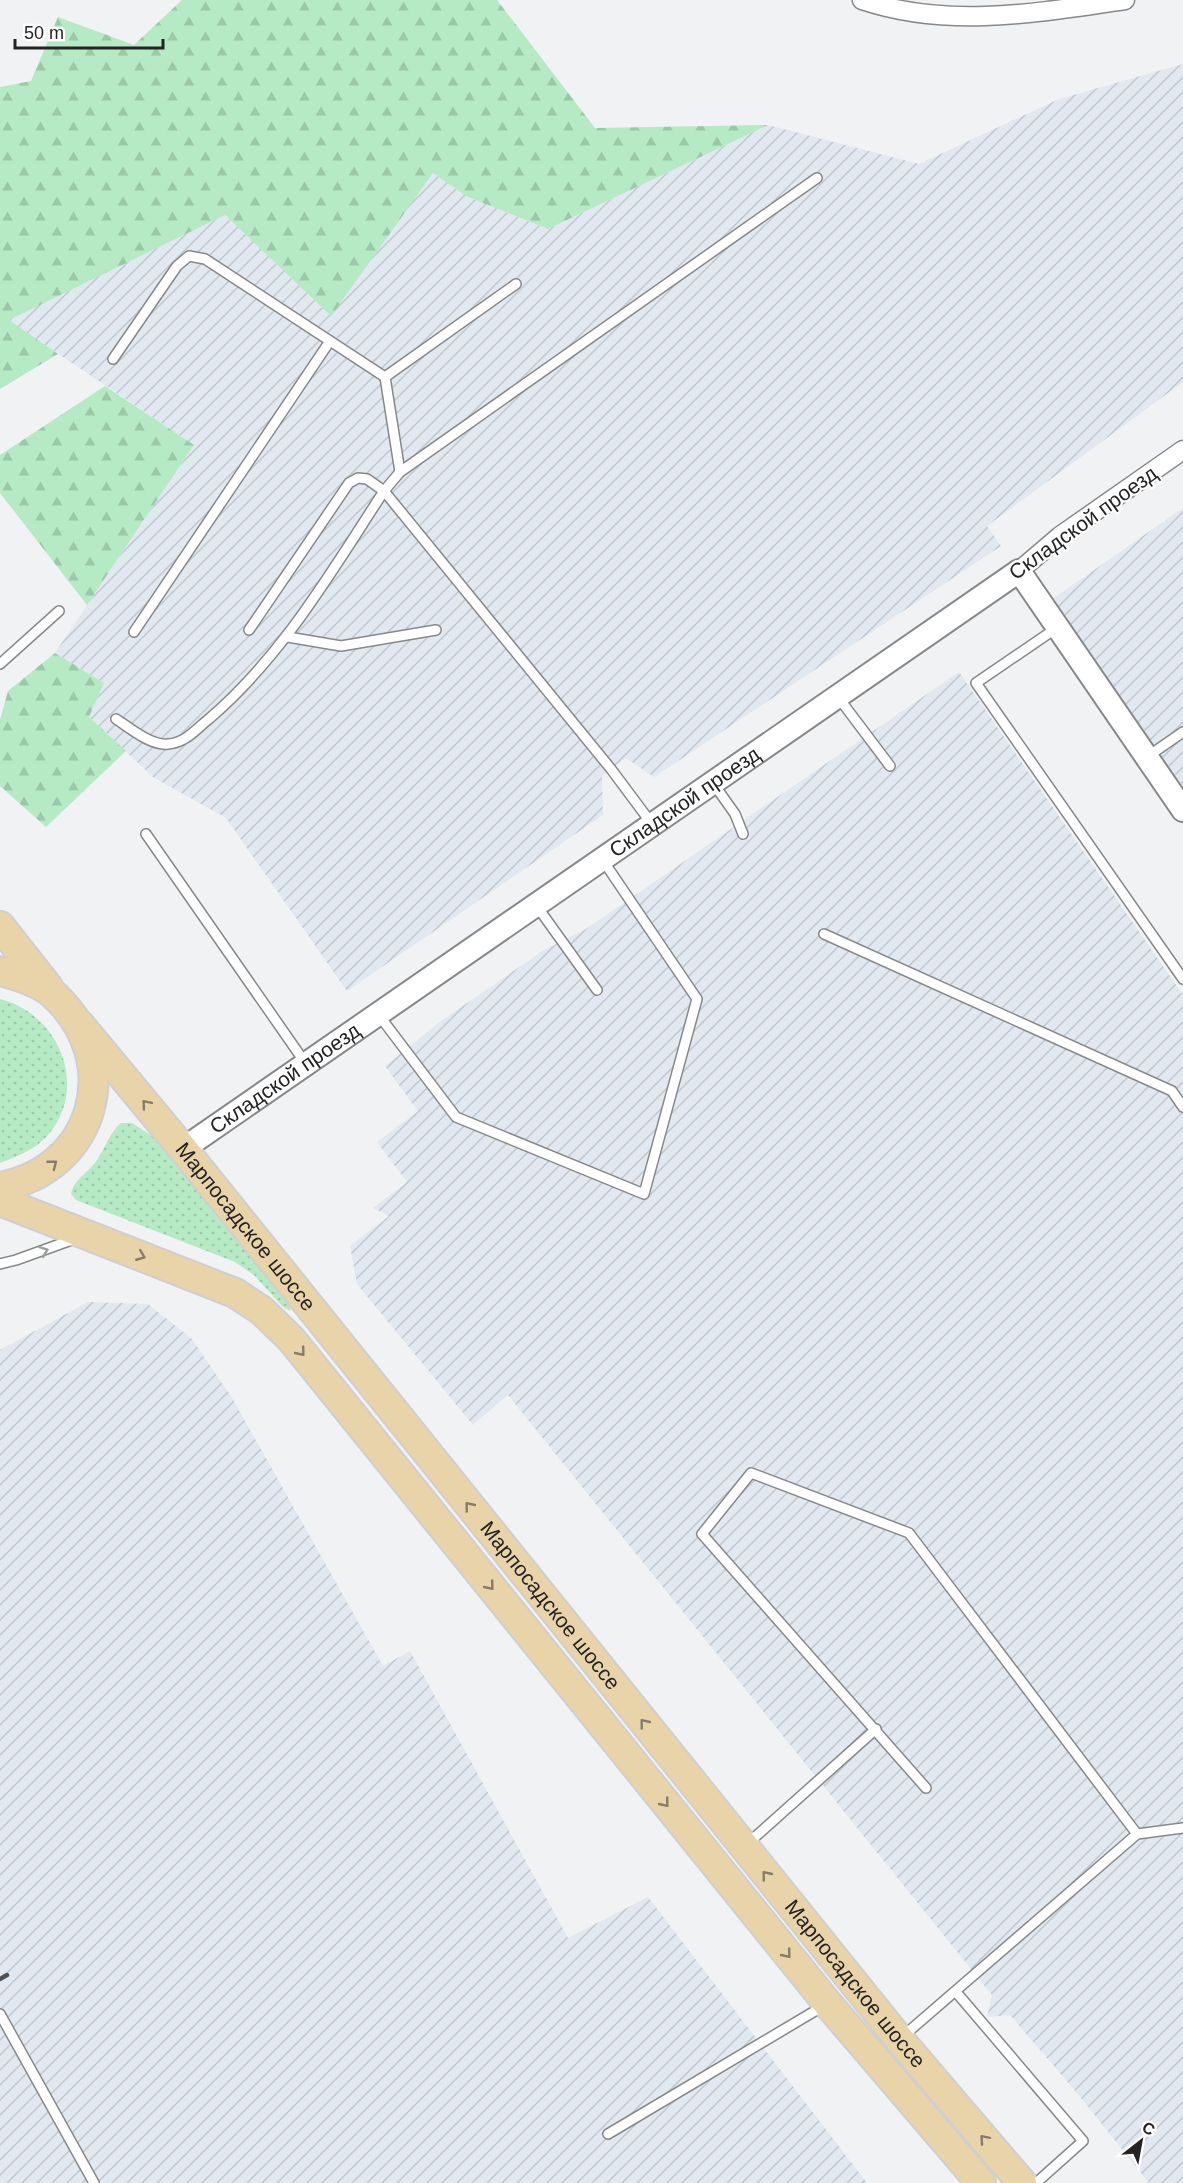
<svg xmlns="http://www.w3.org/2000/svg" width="1183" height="2183" viewBox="0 0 1183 2183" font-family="Helvetica,sans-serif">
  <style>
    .industrial { fill: url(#industrial-furrows) }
    .grass { fill: url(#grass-dots) }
    .forest { fill: url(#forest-firs) }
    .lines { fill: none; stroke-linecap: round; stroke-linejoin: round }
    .service-casing { stroke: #87888a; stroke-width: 12 }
    .minor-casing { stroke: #87888a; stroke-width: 21 }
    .tertiary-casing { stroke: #87888a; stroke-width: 26 }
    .primary-casing { stroke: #cfcfcf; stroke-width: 32 }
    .service { stroke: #fff; stroke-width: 9 }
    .minor { stroke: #fff; stroke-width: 18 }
    .tertiary { stroke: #fff; stroke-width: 22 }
    .primary { stroke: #e9d4aa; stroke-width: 28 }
    .rail { stroke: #515152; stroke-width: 4.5 }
    .oneway { stroke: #867c67 }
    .oneway2 { stroke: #9c9c9c }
    .labels { text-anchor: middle; stroke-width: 4.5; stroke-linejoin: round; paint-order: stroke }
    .street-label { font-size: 21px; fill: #232324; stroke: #fff }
  </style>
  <defs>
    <pattern id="industrial-furrows" width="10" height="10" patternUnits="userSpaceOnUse" patternTransform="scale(1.5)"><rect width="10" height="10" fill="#e1e8ef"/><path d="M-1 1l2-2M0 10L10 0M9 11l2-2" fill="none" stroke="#c1c7cd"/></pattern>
    <pattern id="grass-dots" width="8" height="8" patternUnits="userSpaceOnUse" patternTransform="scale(1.5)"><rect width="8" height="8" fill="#b5eac4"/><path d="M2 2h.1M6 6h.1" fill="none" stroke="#9bc8a8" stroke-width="1.8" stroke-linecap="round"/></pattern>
    <pattern id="forest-firs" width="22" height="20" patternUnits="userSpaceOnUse" patternTransform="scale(1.5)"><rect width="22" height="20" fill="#b5eac4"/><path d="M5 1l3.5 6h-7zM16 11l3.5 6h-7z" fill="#9bc8a8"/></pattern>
  </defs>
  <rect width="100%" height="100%" fill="#f1f2f4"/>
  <g class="industrial">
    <path d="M1183 64V382L987 526 1001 546 654 777 626 758 602 776 603 815 347 991 226 818 153 777 89 717 104 683 55 653 194 445 8 320 225 215 331 315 433 172 466 196 548 229 768 125 919 164 1059 99Z"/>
    <path d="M1183 508V786L1051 600Z"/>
    <path d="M959 672 1183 995V2183H1149L1077 2093 1010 2015 987 2017 992 1995 508 1395 473 1425 357 1284 350 1246 389 1216 373 1208 407 1182 377 1142 418 1111 385 1066 441 1021 544 950 586 929Z"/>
    <path d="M88 1302 148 1304 192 1339 232 1398 383 1666 410 1651 568 1938 648 1897 867 2183H0V1350Z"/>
  </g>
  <g class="grass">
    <path d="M0 999C58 1013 90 1086 48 1135 35 1150 18 1156 0 1163Z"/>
    <path d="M121 1123H132L152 1136 291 1304 290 1311 282 1306 254 1275 235 1262 76 1200 71 1194C74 1179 89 1172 97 1160 106 1147 109 1133 121 1123Z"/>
  </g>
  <g class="forest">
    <path d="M182 0H497L595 128 768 125 548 229 466 196 433 173 331 316 225 215 9 320 58 354 0 389V87L31 81 58 17 134 45Z"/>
    <path d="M105 386 194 445 87 605 0 493V455Z"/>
    <path d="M55 653 104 683 89 717 126 751 46 827 0 786V720L8 691Z"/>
  </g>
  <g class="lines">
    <g class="service-casing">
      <g id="service">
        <path d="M113 359 177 266 189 256 205 259 385 377"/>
        <path d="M400 472 385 377 516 284"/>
        <path d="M1058 627 976 683 1183 979"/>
        <path d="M249 630 349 483 358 478 367 479 384 491 611 769 652 824"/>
        <path d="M134 632 330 341"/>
        <path d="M288 637 341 646 436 630"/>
        <path d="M0 664 59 611"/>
        <path d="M838 697 890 766"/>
        <path d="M116 719C130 728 151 746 168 744 186 743 197 728 210 718 284 654 331 572 384 491L400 472 817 178"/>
        <path d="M1147 757 1183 732"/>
        <path d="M713 783 735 814 743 834"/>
        <path d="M146 834 306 1064"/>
        <path d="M536 905 597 990"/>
        <path d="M824 934 1172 1091 1183 1107"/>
        <path d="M378 1014 456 1117 644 1194 697 999 602 859"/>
        <path d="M0 1264 16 1260 77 1238"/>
        <path d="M926 1788 702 1534 751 1473 909 1533 1137 1834"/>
        <path d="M746 1845 876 1729"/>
        <path d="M956 1992 1083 2141 1036 2183"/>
        <path d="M0 2014 94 2183"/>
        <path d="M901 2038 1137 1834 1183 1828"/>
        <path d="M608 2134 825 2005"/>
      </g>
    </g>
    <g class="minor-casing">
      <g id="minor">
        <path d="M862 0C948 29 1037 13 1125 0"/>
        <path d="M1019 571 1060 536 1183 450"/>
      </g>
    </g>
    <g class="tertiary-casing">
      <g id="tertiary">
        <path id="s1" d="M183 1149 1019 571 1183 810"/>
      </g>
    </g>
    <g class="primary-casing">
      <g id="primary">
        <path d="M0 926 48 987"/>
        <path d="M0 971C18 976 40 982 54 995 125 1061 96 1169 0 1187"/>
        <path id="s2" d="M80 1025 183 1149 899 2039 1022 2183"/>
        <path d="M0 1201 235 1293 261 1310 291 1339 828 2004 981 2183"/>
      </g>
    </g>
    <use href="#service" class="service"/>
    <use href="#minor" class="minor"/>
    <use href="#tertiary" class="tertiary"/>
    <use href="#primary" class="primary"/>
    <path class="rail" d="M0 1979 7 1975"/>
  </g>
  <defs><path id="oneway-chevron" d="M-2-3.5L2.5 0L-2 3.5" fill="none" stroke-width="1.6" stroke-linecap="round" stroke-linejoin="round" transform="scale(1.5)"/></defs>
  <g class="oneway">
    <use href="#oneway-chevron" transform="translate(146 1104) rotate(-130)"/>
    <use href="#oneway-chevron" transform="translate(53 1164) rotate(-38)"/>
    <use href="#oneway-chevron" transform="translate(141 1256) rotate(22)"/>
    <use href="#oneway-chevron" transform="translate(301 1352) rotate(51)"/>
    <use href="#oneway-chevron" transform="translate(469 1506) rotate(-129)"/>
    <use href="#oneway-chevron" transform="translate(490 1586) rotate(51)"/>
    <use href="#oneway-chevron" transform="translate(644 1723) rotate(-129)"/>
    <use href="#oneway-chevron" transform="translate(665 1803) rotate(51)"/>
    <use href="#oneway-chevron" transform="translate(766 1875) rotate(-129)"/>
    <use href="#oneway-chevron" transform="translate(787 1954) rotate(51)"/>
    <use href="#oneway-chevron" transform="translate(984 2139) rotate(-131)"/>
  </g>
  <use class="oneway2" href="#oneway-chevron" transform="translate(44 1251) rotate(-20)"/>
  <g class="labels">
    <g class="street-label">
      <text transform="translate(1083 523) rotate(-36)" y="7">Складской проезд</text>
      <text dy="7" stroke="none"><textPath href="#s1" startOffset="610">Складской проезд</textPath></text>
      <text dy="7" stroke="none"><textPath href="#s1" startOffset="124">Складской проезд</textPath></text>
      <text dy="7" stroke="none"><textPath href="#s2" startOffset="261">Марпосадское шоссе</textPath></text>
      <text dy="7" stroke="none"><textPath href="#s2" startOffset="747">Марпосадское шоссе</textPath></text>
      <text dy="7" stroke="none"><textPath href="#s2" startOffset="1233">Марпосадское шоссе</textPath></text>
    </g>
  </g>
  <g transform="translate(1141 2141) rotate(31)" stroke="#ffffff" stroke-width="4.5" paint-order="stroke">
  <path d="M0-4.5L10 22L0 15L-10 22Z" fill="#232324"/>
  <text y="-9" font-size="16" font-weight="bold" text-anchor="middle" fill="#232324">С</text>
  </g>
  <path d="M15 39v9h148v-9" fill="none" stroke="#232324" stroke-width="3"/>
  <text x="24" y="39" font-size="18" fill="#232324" stroke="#ffffff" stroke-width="4.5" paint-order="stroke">50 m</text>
</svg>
